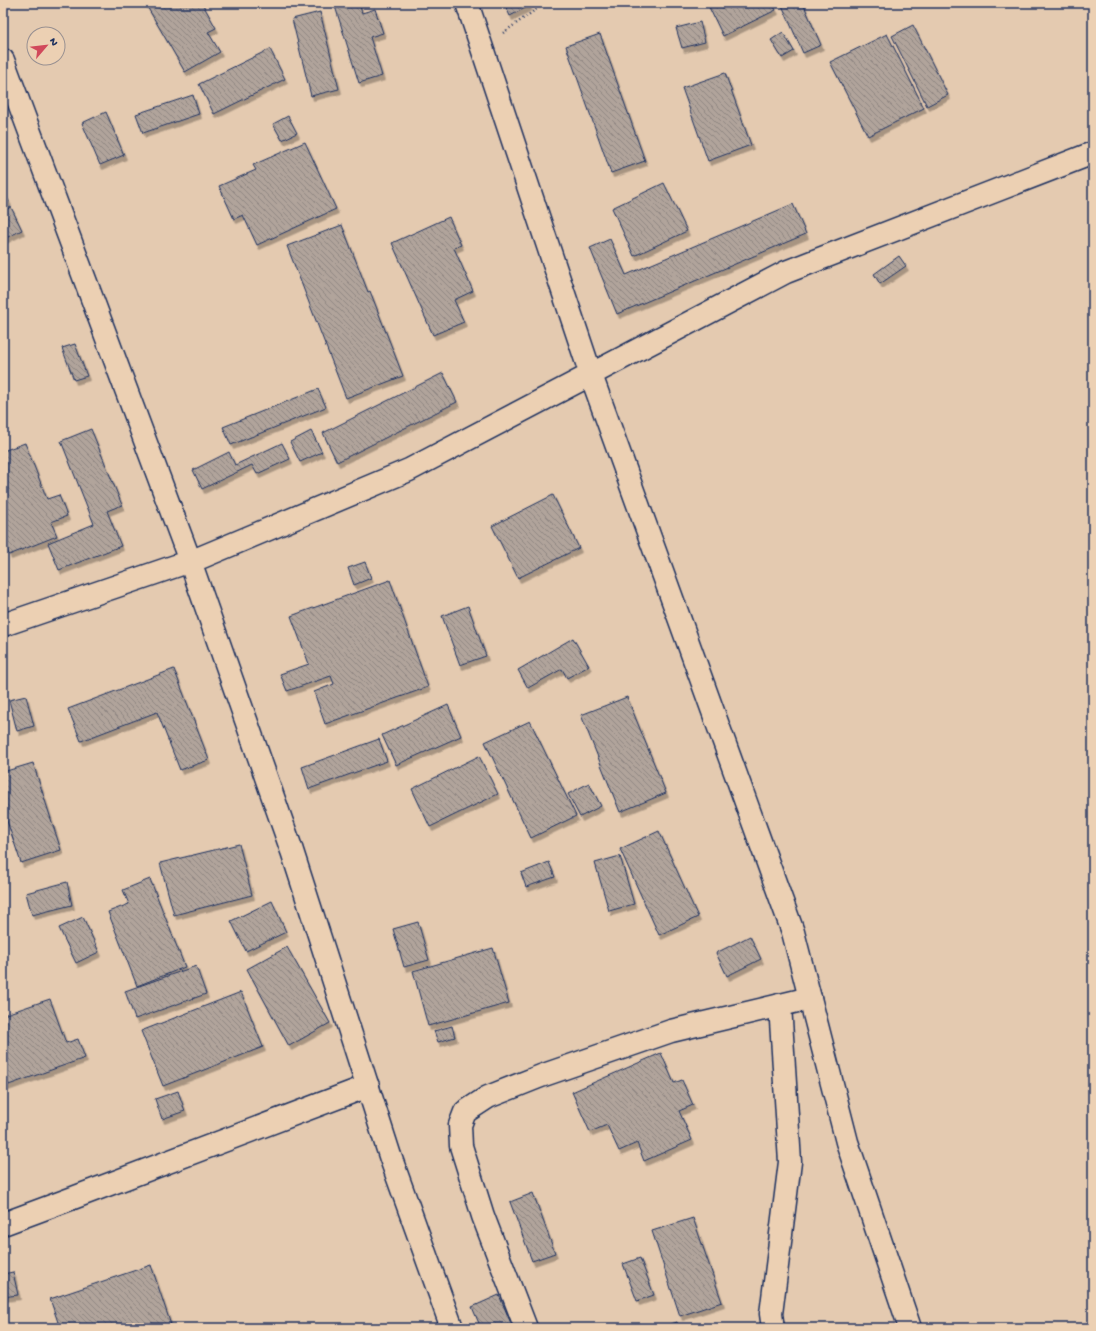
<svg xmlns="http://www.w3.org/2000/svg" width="1096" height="1331" viewBox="0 0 1096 1331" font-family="'Gochi Hand',sans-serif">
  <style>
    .building { fill: url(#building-back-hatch); stroke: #1b2f5e; filter: url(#shadow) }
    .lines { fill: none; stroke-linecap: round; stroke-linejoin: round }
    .minor-casing { stroke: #1b2f5e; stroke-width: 25 }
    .path { stroke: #1b2f5e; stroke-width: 2.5; stroke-dasharray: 1 3; stroke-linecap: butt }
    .minor { stroke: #ecd0b3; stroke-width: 22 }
  </style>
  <defs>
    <pattern id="building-back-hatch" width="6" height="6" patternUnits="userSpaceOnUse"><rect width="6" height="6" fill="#b1a49b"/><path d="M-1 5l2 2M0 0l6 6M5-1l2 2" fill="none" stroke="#8f8682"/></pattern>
    <filter id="shadow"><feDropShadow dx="2.5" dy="4.5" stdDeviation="0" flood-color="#0004"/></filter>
  </defs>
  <rect width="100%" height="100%" fill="#e4cab0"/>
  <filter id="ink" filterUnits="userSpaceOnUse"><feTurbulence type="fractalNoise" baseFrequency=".025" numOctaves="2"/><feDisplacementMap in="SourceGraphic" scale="8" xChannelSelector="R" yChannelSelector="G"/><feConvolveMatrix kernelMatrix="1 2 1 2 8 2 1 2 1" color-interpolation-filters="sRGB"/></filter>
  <g filter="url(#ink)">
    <g class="building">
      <path d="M145 3H202L216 28 208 32 220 52 185 72Z"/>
      <path d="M334 3H359L362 13 375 9 383 33 370 37 382 76 359 83Z"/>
      <path d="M504 3H528L529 6 510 16Z"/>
      <path d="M707 3H772L776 10 723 36Z"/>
      <path d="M781 3H803L821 45 803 53Z"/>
      <path d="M320 12 339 89 311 96 292 19Z"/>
      <path d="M700 22 705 42 682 48 676 28Z"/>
      <path d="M913 25 948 95 927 106 892 36Z"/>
      <path d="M783 32 794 51 782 58 771 40Z"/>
      <path d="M600 34 645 161 611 173 566 46Z"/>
      <path d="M887 34 924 108 868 136 830 62Z"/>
      <path d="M270 49 285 79 214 114 199 84Z"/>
      <path d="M725 73 751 145 708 161 682 88Z"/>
      <path d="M193 95 199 114 143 133 136 114Z"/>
      <path d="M106 112 124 155 100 165 82 123Z"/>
      <path d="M288 116 297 133 282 140 273 124Z"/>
      <path d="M305 142 336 209 257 245 243 215 234 219 219 186 256 170 253 165Z"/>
      <path d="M664 183 687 231 634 256 612 208Z"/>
      <path d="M3 189 9 202 3 205Z"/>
      <path d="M793 204 806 234 617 314 590 248 610 239 626 275Z"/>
      <path d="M11 207 22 230 4 239 3 211Z"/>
      <path d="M449 217 461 245 454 248 473 291 454 300 464 322 433 335 392 243Z"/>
      <path d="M342 225 368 292 370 291 403 376 346 398 287 246Z"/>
      <path d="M899 256 906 266 880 284 874 274Z"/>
      <path d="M75 344 87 376 74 380 62 348Z"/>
      <path d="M443 373 457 402 337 462 323 433Z"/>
      <path d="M318 389 326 407 231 445 223 427Z"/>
      <path d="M91 429 122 505 107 511 121 546 59 570 48 543 94 524 61 441Z"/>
      <path d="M311 431 322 452 300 462 290 442Z"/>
      <path d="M25 443 47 499 59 495 67 516 51 522 57 536 9 555 3 540V451Z"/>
      <path d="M282 443 290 459 257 474 252 465 202 489 193 470 229 452 235 465Z"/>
      <path d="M553 495 579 548 518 578 492 526Z"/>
      <path d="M365 562 371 578 354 585 348 568Z"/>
      <path d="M390 580 428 687 325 724 314 692 334 684 331 676 287 691 280 674 309 664 291 616Z"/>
      <path d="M468 606 486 656 460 665 442 616Z"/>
      <path d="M573 638 589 666 567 678 562 669 528 688 518 670Z"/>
      <path d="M174 669 209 760 180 770 157 712 81 741 68 709Z"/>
      <path d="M26 696 34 726 17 731 9 700Z"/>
      <path d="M627 697 666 793 620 812 581 715Z"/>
      <path d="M448 705 461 736 396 765 382 735Z"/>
      <path d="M530 721 576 816 531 838 485 742Z"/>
      <path d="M379 739 387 761 309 789 302 767Z"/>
      <path d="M479 756 498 794 430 827 412 789Z"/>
      <path d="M33 763 61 850 21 863 3 809V772Z"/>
      <path d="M589 783 601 806 580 817 568 794Z"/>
      <path d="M659 831 698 917 659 935 620 849Z"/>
      <path d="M239 844 252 895 174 915 160 863Z"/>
      <path d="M620 856 634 904 609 911 595 863Z"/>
      <path d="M549 862 555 877 526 887 521 873Z"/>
      <path d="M150 879 185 967 137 986 108 912 129 904 123 890Z"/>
      <path d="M67 882 72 905 32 915 26 893Z"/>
      <path d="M272 901 286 932 246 951 231 921Z"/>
      <path d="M83 917 99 952 76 963 59 928Z"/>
      <path d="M418 922 429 960 404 967 393 929Z"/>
      <path d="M750 936 761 959 727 976 716 953Z"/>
      <path d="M287 947 330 1023 289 1046 247 969Z"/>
      <path d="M493 948 509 1003 428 1026 413 971Z"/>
      <path d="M196 966 206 994 135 1019 125 991Z"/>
      <path d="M241 992 263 1047 163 1086 141 1031Z"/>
      <path d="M50 999 66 1043 78 1039 85 1058 3 1087V1015Z"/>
      <path d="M452 1026 455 1037 438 1042 434 1031Z"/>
      <path d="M661 1053 674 1083 682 1080 693 1105 679 1111 692 1140 644 1161 637 1143 619 1151 607 1125 590 1132 572 1092Z"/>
      <path d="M178 1091 185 1111 162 1119 155 1099Z"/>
      <path d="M533 1193 555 1253 532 1261 510 1202Z"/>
      <path d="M693 1218 722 1302 680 1316 652 1231Z"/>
      <path d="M640 1258 654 1295 637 1301 623 1264Z"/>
      <path d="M151 1265 172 1328H60L50 1299Z"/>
      <path d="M13 1272 18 1295 3 1297V1274Z"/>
      <path d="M499 1295 513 1328H481L472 1307Z"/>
      <path d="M677 1322 679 1328H659Z"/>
    </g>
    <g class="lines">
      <g class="minor-casing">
        <g id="minor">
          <path d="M467 3 591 375 793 932 847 1142 910 1328"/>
          <path d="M3 60 190 561 292 851 390 1156 452 1328"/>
          <path d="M3 625 202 557 409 470 786 272 1093 153"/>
          <path d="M3 1224 73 1198 368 1086"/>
          <path d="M526 1328 483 1216 461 1146 460 1125 465 1112 488 1097 541 1076 671 1031 810 998"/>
          <path d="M773 1328 771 1314 790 1162 780 1005"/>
        </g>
      </g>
      <path class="path" d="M503 33 545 3"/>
      <use href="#minor" class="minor"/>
    </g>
  </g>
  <rect width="1096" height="1331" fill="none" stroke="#ecd0b3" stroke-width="16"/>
  <rect x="8" y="8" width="1080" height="1315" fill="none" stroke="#1b2f5e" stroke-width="1.5" filter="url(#ink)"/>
  <g transform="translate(46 46) rotate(62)"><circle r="19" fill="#ecd0b3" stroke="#989091"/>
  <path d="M0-3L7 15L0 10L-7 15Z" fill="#d1495b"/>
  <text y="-6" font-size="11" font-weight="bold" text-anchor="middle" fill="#1b2f5e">N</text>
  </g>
</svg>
